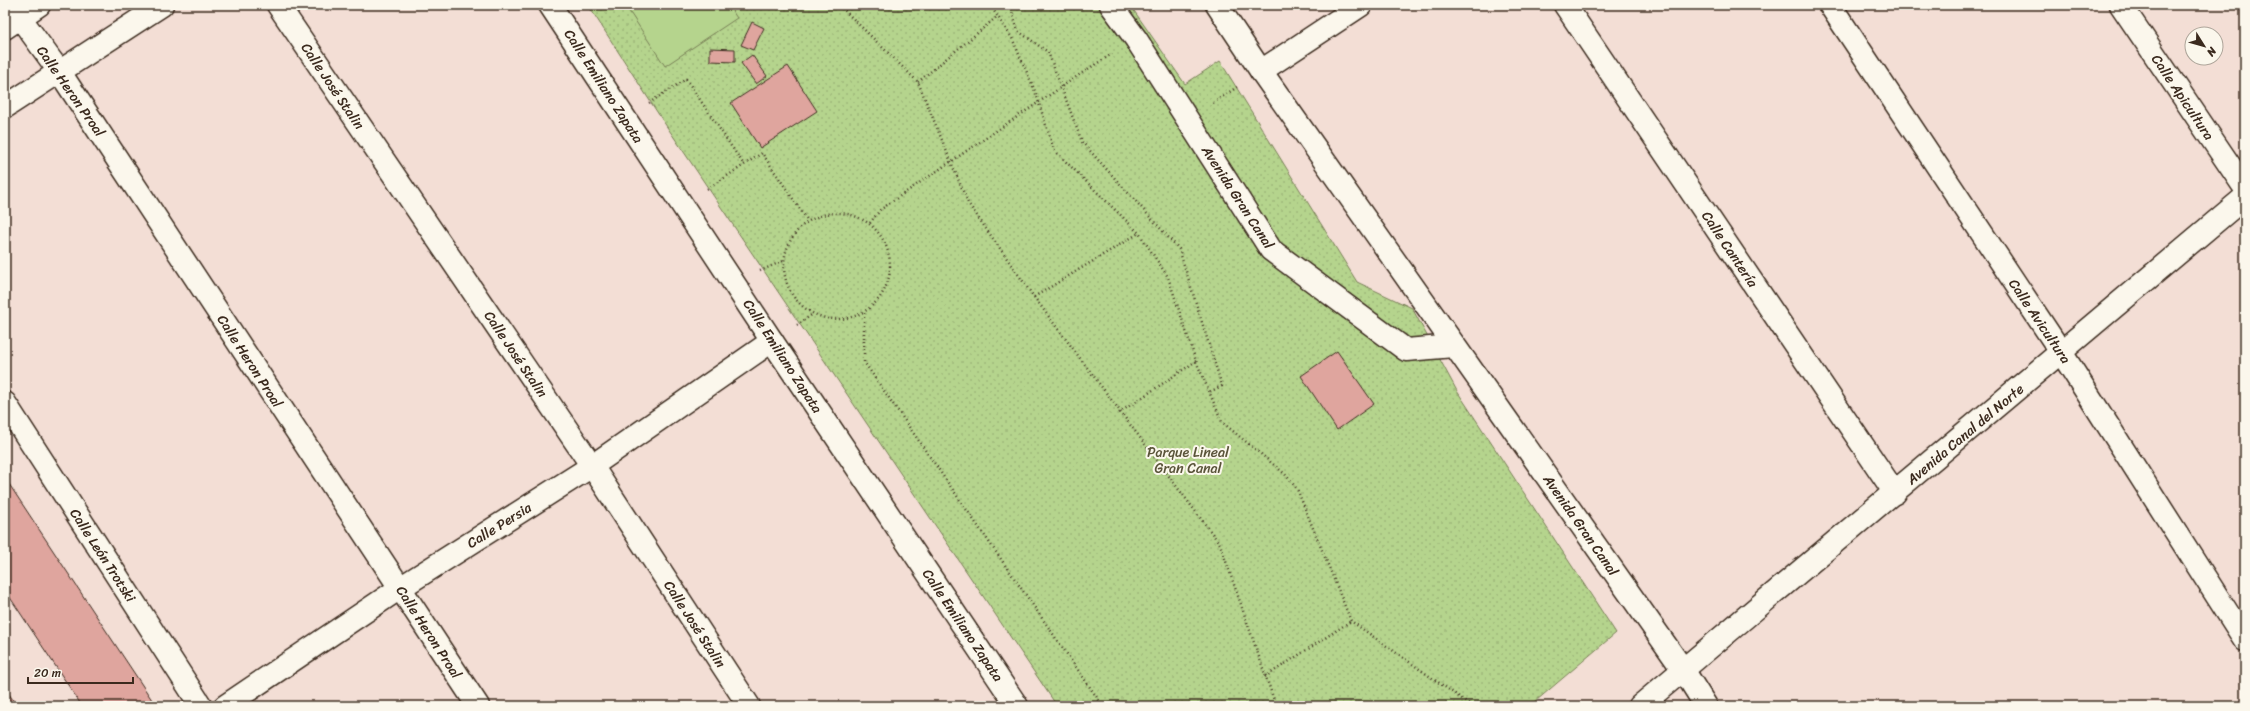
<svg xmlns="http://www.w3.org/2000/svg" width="2250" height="711" viewBox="0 0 2250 711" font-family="Sriracha,sans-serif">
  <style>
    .park { fill: url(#park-dots); stroke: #787f56 }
    .garden { fill: #b5d48d; stroke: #787f56 }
    .building { fill: #dfa59e; stroke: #3b2a1e }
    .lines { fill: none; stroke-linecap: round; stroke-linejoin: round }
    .street-casing { stroke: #3b2a1e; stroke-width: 25 }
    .secondary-casing { stroke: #3b2a1e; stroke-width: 25 }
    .path { stroke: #3b2a1e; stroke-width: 2.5; stroke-dasharray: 1 3; stroke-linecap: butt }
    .street { stroke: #fbf7ec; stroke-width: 22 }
    .secondary { stroke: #fbf7ec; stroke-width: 22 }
    .path-bridge { stroke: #3b2a1e; stroke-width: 2.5; stroke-dasharray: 1 3; stroke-linecap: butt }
    .labels { text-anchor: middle; stroke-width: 4; stroke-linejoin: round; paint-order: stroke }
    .street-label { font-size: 14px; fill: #3b2a1e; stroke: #fbf7ec }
    .park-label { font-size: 14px; fill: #5a543a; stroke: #fbf7ec }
  </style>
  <defs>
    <pattern id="park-dots" width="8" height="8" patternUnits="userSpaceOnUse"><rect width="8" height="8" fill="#b5d48d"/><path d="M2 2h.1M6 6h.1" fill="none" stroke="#9db679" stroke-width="1.8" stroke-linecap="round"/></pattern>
  </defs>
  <rect width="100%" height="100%" fill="#f3ded5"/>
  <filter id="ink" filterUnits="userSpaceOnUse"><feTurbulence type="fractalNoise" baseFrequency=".025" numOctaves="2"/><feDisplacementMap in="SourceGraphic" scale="8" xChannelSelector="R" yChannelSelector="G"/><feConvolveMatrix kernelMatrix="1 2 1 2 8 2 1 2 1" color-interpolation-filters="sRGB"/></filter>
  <g filter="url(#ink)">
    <path class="park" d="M588 5H1130L1185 84 1220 61 1357 282 1412 308 1457 391 1616 633 1530 706H1057L661 118Z"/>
    <path class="garden" d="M625 5H728L737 18 665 66Z"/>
    <g class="building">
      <path d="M752 22 764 28 753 50 741 45Z"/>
      <path d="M710 48 735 49V62L710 61Z"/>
      <path d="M752 55 767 76 756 84 741 63Z"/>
      <path d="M788 66 817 111 760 148 731 103Z"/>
      <path d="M1337 351 1374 404 1337 430 1301 376Z"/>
      <path d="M5 478 152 700 143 706H82L5 590Z"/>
      <path d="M5 688 17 706H5Z"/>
    </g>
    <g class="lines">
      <g class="street-casing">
        <g id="street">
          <path d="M11 5 59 71 478 706"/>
          <path d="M278 5 592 466 749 706"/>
          <path d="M1111 5 1136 39 1271 250 1406 350 1454 346"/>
          <path d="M1217 5 1261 71 1684 671"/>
          <path d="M1565 5 1895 493"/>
          <path d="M1830 5 2061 352 2245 640"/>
          <path d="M2121 5 2245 188"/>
          <path d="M1261 71 1361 5"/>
          <path d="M5 403 201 706"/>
          <path d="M225 706 400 588 592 466 772 341"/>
        </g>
      </g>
      <g class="secondary-casing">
        <g id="secondary">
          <path d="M550 5 772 341 1017 706"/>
          <path d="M5 28 39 5"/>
          <path d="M5 107 162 5"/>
          <path d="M1684 671 1706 706"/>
          <path d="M1640 706 2245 197"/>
        </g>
      </g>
      <g class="path">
        <path d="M839 5 918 82 968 203 1034 297 1220 544 1276 706"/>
        <path d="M990 5 1012 38 1035 91 1054 150 1139 233 1168 277 1196 361 1222 422 1285 474 1297 489 1351 621 1472 706"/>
        <path d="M1010 5 1018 31 1048 52 1082 142 1179 249 1222 386 1209 392"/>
        <path d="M1088 69 1112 54"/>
        <path d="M918 82 998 16"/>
        <path d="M649 103 686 79 744 165 762 153 808 221"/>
        <path d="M1213 103 1237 87"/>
        <path d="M707 189 744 165"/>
        <circle cx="837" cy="266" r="53"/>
        <path d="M870 223 880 210 903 194"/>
        <path d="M760 271 783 261"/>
        <path d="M1034 297 1139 233"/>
        <path d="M864 313V362L1103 706"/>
        <path d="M797 325 813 314"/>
        <path d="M1119 413 1196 361"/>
        <path d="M1265 677 1351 621"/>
      </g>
      <use href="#street" class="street"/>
      <use href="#secondary" class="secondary"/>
      <path class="path-bridge" d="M903 194 1088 69"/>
    </g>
  </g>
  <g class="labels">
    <g class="street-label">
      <text transform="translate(333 86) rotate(56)" y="5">Calle José Stalin</text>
      <text transform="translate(604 86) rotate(57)" y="5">Calle Emiliano Zapata</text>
      <text transform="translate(71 91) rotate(55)" y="5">Calle Heron Proal</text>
      <text transform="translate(2183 97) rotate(56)" y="5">Calle Apicultura</text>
      <text transform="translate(1238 197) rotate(57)" y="5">Avenida Gran Canal</text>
      <text transform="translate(1730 249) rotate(56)" y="5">Calle Cantería</text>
      <text transform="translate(2040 321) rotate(56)" y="5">Calle Avicultura</text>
      <text transform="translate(516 354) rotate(56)" y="5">Calle José Stalin</text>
      <text transform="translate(783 356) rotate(57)" y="5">Calle Emiliano Zapata</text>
      <text transform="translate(250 361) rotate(57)" y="5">Calle Heron Proal</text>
      <text transform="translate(1965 434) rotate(-40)" y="5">Avenida Canal del Norte</text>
      <text transform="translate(499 525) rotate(-32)" y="5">Calle Persia</text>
      <text transform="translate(1581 525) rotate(55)" y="5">Avenida Gran Canal</text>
      <text transform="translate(103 555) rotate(57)" y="5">Calle León Trotski</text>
      <text transform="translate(695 624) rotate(57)" y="5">Calle José Stalin</text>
      <text transform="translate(963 625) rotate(56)" y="5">Calle Emiliano Zapata</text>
      <text transform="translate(429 632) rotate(57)" y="5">Calle Heron Proal</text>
    </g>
    <g class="park-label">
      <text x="1188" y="457">Parque Lineal<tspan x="1188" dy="16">Gran Canal</tspan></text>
    </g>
  </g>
  <rect width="2250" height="711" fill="none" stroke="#fbf7ec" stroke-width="20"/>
  <rect x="10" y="10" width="2230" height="691" fill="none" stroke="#3b2a1e" stroke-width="1.5" filter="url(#ink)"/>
  <g transform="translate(2204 46) rotate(127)"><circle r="19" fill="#fbf7ec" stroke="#aea59a"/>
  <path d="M0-3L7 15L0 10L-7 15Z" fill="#3b2a1e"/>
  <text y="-6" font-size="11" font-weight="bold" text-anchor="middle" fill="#3b2a1e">N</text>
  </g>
  <path d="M28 677v6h105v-6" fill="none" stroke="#3b2a1e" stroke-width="2"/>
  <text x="34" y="677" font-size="12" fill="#3b2a1e" stroke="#fbf7ec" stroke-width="3" paint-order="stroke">20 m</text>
</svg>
